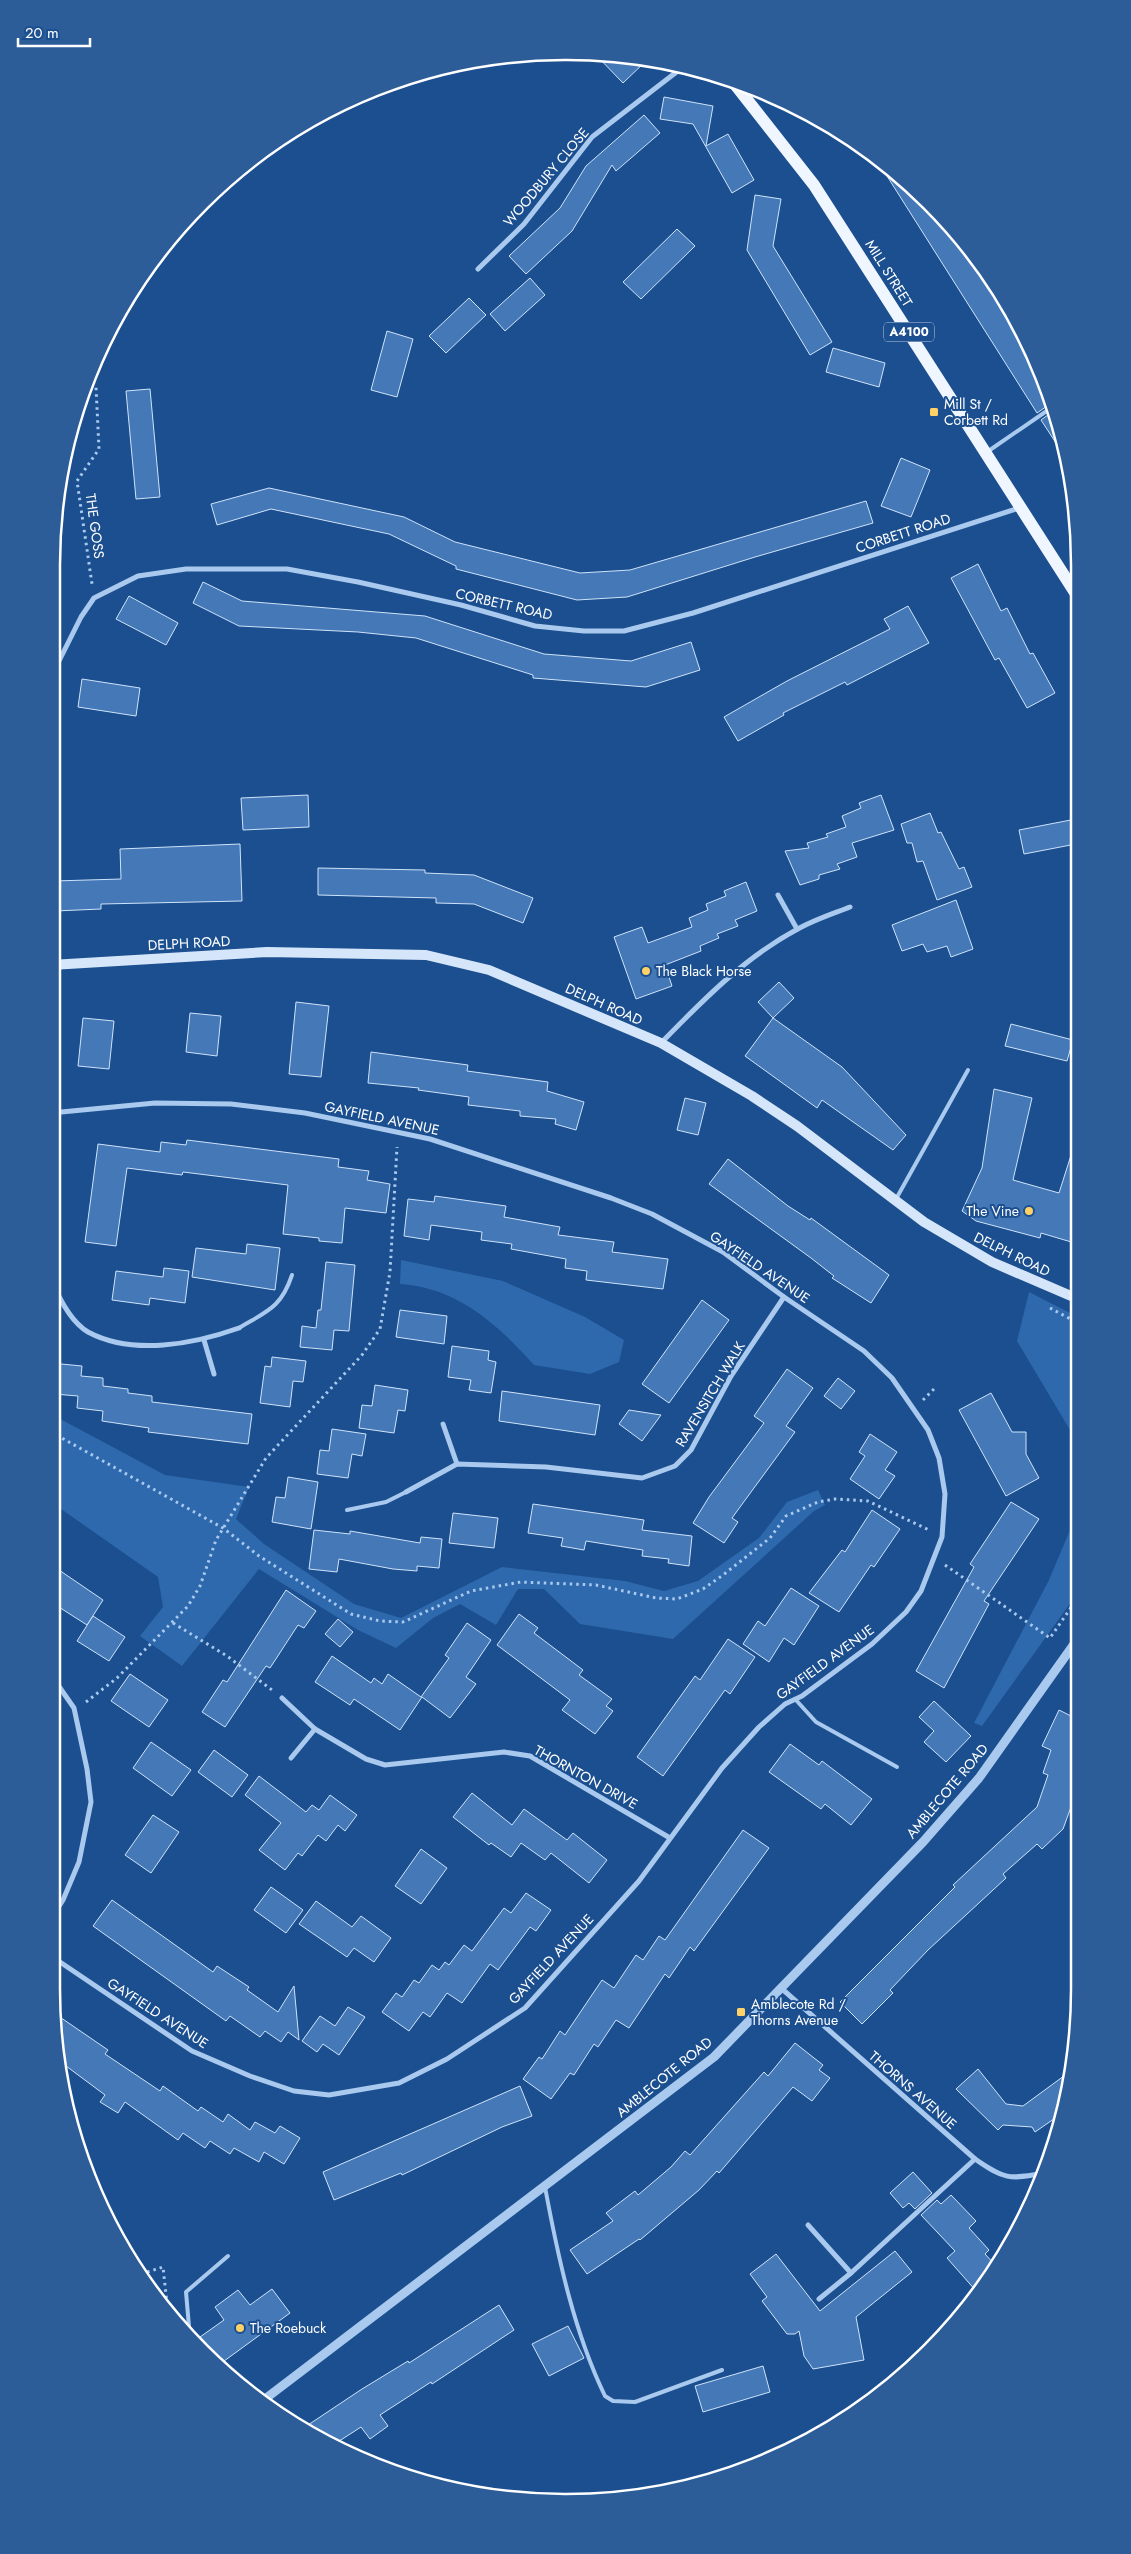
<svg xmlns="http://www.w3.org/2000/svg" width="1131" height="2554" viewBox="0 0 1131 2554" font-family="Jost,sans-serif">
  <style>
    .green { fill: #2e69ad }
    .building { fill: #4478b7; stroke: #cfe3fa }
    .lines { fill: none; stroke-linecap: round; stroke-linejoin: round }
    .path { stroke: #a9c9ee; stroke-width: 3; stroke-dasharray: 2.5 4; stroke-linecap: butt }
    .service { stroke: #a9c9ee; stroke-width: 4 }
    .minor { stroke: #a9c9ee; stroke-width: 5 }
    .tertiary { stroke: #a9c9ee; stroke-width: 9 }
    .secondary { stroke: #d6e6fa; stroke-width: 10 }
    .primary { stroke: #f0f6ff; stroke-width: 12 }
    .poi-dot { fill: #ffd166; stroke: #1b4f8f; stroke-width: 2 }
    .labels { text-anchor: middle; stroke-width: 4; stroke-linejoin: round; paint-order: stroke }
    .shield { fill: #1b4f8f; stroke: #bbcadd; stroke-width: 1 }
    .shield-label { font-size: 12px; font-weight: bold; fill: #fff }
    .street-label { font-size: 14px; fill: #fff; stroke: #1b4f8f }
    .poi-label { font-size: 14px; fill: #fff; stroke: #1b4f8f; text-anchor: start }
    .rim { fill: none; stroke: #fff; stroke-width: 2.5 }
  </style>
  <rect width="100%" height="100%" fill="#1b4f8f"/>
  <g class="green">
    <path d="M401 1260 503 1281 585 1317 624 1340 619 1362 590 1374 534 1365C497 1324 458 1288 400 1284Z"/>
    <path d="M1029 1292 1078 1317V1451L1076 1440 1017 1341Z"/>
    <path d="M51 1414 165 1475 249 1487 236 1519 264 1544 354 1604 401 1618 502 1567 625 1581 664 1591 698 1581 759 1538 787 1502 818 1490 825 1505 814 1511 673 1639 580 1624 544 1589H518L496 1625 460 1604 433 1618 396 1648 358 1630 259 1569 182 1666 140 1636 163 1607 158 1577 51 1502Z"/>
    <path d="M1078 1511 1079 1591 982 1726 974 1723 1049 1580Z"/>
  </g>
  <g class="building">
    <path d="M595 54 633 56 648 59 623 83Z"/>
    <path d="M664 97 713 106 706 146 728 134 754 180 732 193 693 124 660 119Z"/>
    <path d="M644 115 660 133 616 171 612 165 572 231 526 274 509 256 560 208 586 166Z"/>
    <path d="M892 171 973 252 1040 368 1050 404 1037 413 887 176Z"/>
    <path d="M755 195 781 199 773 246 832 342 810 355 747 250Z"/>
    <path d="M677 229 695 246 641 299 623 282Z"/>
    <path d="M530 278 545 295 505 331 490 314Z"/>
    <path d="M469 298 486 315 446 353 429 336Z"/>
    <path d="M387 331 413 339 397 397 371 390Z"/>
    <path d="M833 348 885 363 879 387 826 372Z"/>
    <path d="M150 389 160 497 136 499 126 391Z"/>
    <path d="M1052 412 1060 442 1056 443 1041 420Z"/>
    <path d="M901 458 930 470 911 517 881 506Z"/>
    <path d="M269 488 404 517 455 542 580 573 630 570 866 501 873 523 755 557 627 597 577 600 456 569V566L389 534 271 509 217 525 211 504Z"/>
    <path d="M978 564 1001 611 1007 608 1030 654 1033 653 1055 693 1027 708 999 658 995 660 951 578Z"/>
    <path d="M203 582 242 601 425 616 544 654 631 661 691 642 700 670 646 687 533 678V675L416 638 358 632 239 626 193 603Z"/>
    <path d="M129 596 178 623 166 645 116 619Z"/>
    <path d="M908 606 929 643 847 685 845 682 783 713 784 715 738 741 724 717 787 681 890 629 884 619Z"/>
    <path d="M82 679 140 688 136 716 78 707Z"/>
    <path d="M308 795 309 827 243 830 241 798Z"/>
    <path d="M881 795 894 830 852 843 857 857 837 864 840 869 819 875V879L800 885 785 851 809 848 807 843 828 837 826 834 846 827 842 816 861 808 859 803Z"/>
    <path d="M930 813 938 833 941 832 959 869 964 867 972 887 937 900 923 861 917 862 912 843H907L901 824Z"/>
    <path d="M1076 819V844L1024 854 1019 830Z"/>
    <path d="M240 844 242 901 101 904V909L55 911 54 881 121 879 120 849Z"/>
    <path d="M318 868 425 870V873L474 875 533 898 523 923 474 904 436 903V898L318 895Z"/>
    <path d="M746 882 757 911 735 920 738 926 717 934 719 938 700 946 701 951 665 965 672 986 636 999 614 937 642 927 648 943 692 927 689 918 708 910 706 904 726 896 724 891Z"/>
    <path d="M956 900 973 949 951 957 947 946 927 952 923 944 902 951 892 925Z"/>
    <path d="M779 982 794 998 773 1018 758 1002Z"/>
    <path d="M296 1002 329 1006 321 1077 289 1074Z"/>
    <path d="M190 1013 221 1016 217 1056 186 1052Z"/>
    <path d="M83 1018 114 1021 109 1069 78 1066Z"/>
    <path d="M773 1018 842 1067 906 1135 893 1150 822 1100 817 1108 745 1056Z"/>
    <path d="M1011 1024 1073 1040 1067 1061 1005 1046Z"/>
    <path d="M371 1052 468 1065 467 1071 548 1082 547 1091 584 1102 576 1130 555 1124 556 1119 520 1116V1111L468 1105 469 1097 418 1090 419 1088 368 1083Z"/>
    <path d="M994 1089 1032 1098 1013 1180 1059 1193 1073 1149 1077 1150 1078 1244 1041 1233 1040 1238 976 1221 962 1211 982 1168Z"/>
    <path d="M685 1098 706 1103 698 1135 677 1130Z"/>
    <path d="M187 1140 339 1159 338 1167 369 1171 367 1180 390 1184 386 1213 345 1208 342 1243 319 1241V1238L283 1234 288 1185 183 1172 182 1175 127 1168 116 1246 85 1242 98 1144 160 1152 161 1142 186 1145Z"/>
    <path d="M728 1159 788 1206 810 1220 811 1218 889 1275 871 1303 832 1278 834 1276 811 1258 709 1184Z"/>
    <path d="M435 1196 506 1206 504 1217 560 1227 558 1235 614 1242 612 1252 668 1259 663 1289 586 1280 587 1271 565 1268 566 1259 511 1249 512 1244 481 1240 482 1232 431 1225 429 1240 404 1236 408 1199 434 1202Z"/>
    <path d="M247 1244 280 1248 275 1290 192 1277 196 1248 246 1254Z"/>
    <path d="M326 1262 355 1265 349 1331 334 1330 332 1350 300 1347 302 1326 316 1328 318 1310H321Z"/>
    <path d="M164 1268 189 1271 185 1303 150 1298 149 1305 112 1300 116 1271 163 1277Z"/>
    <path d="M702 1300 729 1320 669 1403 642 1384Z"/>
    <path d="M400 1310 447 1316 444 1344 396 1337Z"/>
    <path d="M452 1346 489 1351 488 1360 496 1362 491 1393 469 1390 471 1380 448 1377Z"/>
    <path d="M272 1357 306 1361 303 1382 293 1381 290 1407 260 1403 265 1366 271 1367Z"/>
    <path d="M51 1363 82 1366 81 1376 103 1378V1386L128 1389V1393L152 1396V1402L252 1414 248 1444 148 1432 149 1428 102 1421 103 1411 77 1408 78 1396 54 1394 56 1381H51Z"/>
    <path d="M787 1369 813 1388 786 1426 795 1432 732 1518 738 1522 724 1543 693 1523 709 1497 764 1423 754 1416Z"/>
    <path d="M838 1378 855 1391 841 1409 824 1396Z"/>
    <path d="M375 1385 408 1390 405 1411 398 1410 394 1433 359 1428 362 1405 372 1406Z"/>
    <path d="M502 1391 600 1405 595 1435 499 1421Z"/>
    <path d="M991 1393 1012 1432H1026V1454L1039 1478 1006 1496 959 1410Z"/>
    <path d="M629 1410 661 1415 642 1441 619 1424Z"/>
    <path d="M332 1429 366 1434 362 1456 352 1454 348 1478 317 1474 320 1450 329 1451Z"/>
    <path d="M870 1434 897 1452 885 1470 895 1476 879 1499 850 1479 865 1456 859 1452Z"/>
    <path d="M288 1477 318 1482 311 1529 272 1522 276 1497 285 1498Z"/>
    <path d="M1011 1502 1039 1519 984 1601 989 1604 944 1688 916 1671 974 1567 970 1564Z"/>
    <path d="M533 1504 644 1520 642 1530 692 1536 689 1566 668 1563 669 1559 642 1556 643 1550 617 1546 586 1541 584 1550 561 1546 563 1538 528 1533Z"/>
    <path d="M872 1510 900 1529 874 1567 871 1565 839 1612 809 1593 842 1550 845 1552Z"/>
    <path d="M453 1513 498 1518 494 1548 449 1543Z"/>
    <path d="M314 1530 350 1534V1531L420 1543 421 1537 442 1539 439 1568 417 1566V1571L393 1569 339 1559 337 1572 309 1569Z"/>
    <path d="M59 1570 103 1600 87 1625 51 1602V1581Z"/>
    <path d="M791 1588 819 1606 794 1645 784 1638 769 1662 743 1644 758 1621 765 1626Z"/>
    <path d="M286 1590 316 1611 304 1628 298 1625 270 1668 266 1666 225 1727 202 1712 223 1680 227 1682Z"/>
    <path d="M519 1614 538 1628 534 1633 583 1670 579 1675 612 1699 606 1706 613 1711 595 1734 562 1710 570 1700 497 1645Z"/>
    <path d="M93 1616 125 1637 109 1661 77 1641Z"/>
    <path d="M338 1619 353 1632 340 1647 325 1634Z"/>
    <path d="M467 1623 491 1640 466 1677 476 1684 450 1718 422 1697 400 1730 354 1699 350 1705 315 1682 332 1656 371 1683 374 1678 382 1684 388 1674 421 1697 449 1658 445 1655Z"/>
    <path d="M728 1639 755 1657 730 1694 725 1690 663 1776 637 1757 695 1676 700 1680Z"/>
    <path d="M130 1674 168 1700 149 1727 111 1701Z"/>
    <path d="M934 1701 971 1736 946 1762 924 1742 934 1731 919 1717Z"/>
    <path d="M1059 1710 1079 1720V1785L1063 1829 1042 1849 1037 1844 1003 1874 1006 1878 928 1950 890 1990 893 1993 862 2024 840 2002 955 1887 953 1885 1037 1807 1048 1775 1043 1773 1051 1750 1042 1746Z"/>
    <path d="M151 1742 191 1770 172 1796 133 1768Z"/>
    <path d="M790 1744 819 1765 822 1761 872 1799 851 1825 825 1804 821 1809 769 1772Z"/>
    <path d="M214 1750 248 1775 232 1797 198 1772Z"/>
    <path d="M259 1776 306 1812 312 1805 319 1810 330 1795 357 1815 345 1831 338 1825 326 1841 318 1835 302 1856 298 1853 285 1870 259 1850 281 1823 245 1795Z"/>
    <path d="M472 1793 512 1825 524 1809 567 1840 573 1833 607 1860 589 1883 551 1853 545 1860 521 1843 511 1857 491 1843 489 1845 453 1817Z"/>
    <path d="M153 1815 179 1832 151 1873 125 1855Z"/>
    <path d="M743 1830 769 1848 694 1951 690 1947 669 1978 665 1974 629 2028 616 2020 598 2047 594 2044 574 2075 570 2073 551 2099 523 2079 539 2057 542 2059 560 2031 565 2035 602 1980 614 1988 636 1955 643 1960 659 1936 665 1940Z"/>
    <path d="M421 1849 447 1868 421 1904 395 1886Z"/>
    <path d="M271 1887 303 1910 286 1933 254 1910Z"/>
    <path d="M526 1893 551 1910 536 1931 530 1927 498 1970 490 1964 462 2003 447 1993 430 2017 423 2012 409 2031 382 2012 396 1993 402 1997 414 1980 419 1983 432 1965 439 1970 445 1962 449 1965 464 1945 472 1951 504 1908 511 1913Z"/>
    <path d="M112 1900 213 1972 217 1966 249 1987 247 1990 278 2012 294 1986 299 2040 288 2032 281 2042 265 2031 260 2037 230 2016 226 2021 93 1926Z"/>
    <path d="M316 1901 352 1927 361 1916 391 1938 374 1962 354 1948 347 1957 299 1924Z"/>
    <path d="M348 2007 365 2017 339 2055 323 2044 317 2052 302 2041 320 2016 335 2026Z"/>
    <path d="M54 2013 108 2050 105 2054 160 2091 163 2086 198 2111 201 2107 223 2122 228 2114 250 2130 255 2122 275 2133 280 2126 300 2138 284 2164 264 2152 259 2162 234 2148 230 2154 210 2141 205 2148 183 2133 178 2140 125 2102 118 2113 100 2102 105 2095 58 2060Z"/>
    <path d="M795 2043 823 2065 819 2070 830 2078 812 2101 793 2087 719 2173 717 2171 699 2190 640 2240 639 2239 587 2274 570 2250 613 2221 606 2213 635 2191 638 2195 671 2167 685 2151 690 2155 764 2072 768 2076Z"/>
    <path d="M978 2069 1006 2104 1023 2106 1072 2070 1064 2112 1035 2132 1032 2127 1003 2125 998 2130 956 2089Z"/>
    <path d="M520 2086 532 2116 502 2127 402 2175 401 2173 334 2200 323 2172Z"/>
    <path d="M913 2172 932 2193 915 2209 909 2203 903 2208 890 2193Z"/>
    <path d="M951 2195 976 2221 969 2228 989 2250 985 2254 996 2266 977 2292 947 2258 955 2251 921 2215 937 2200 941 2204Z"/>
    <path d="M895 2251 912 2272 856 2317 864 2360 813 2369 804 2356 799 2331 795 2334H787L762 2301 767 2297 750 2274 776 2254 820 2311Z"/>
    <path d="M272 2289 290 2313 220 2364 200 2337 224 2320 215 2307 238 2290 250 2305Z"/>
    <path d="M499 2305 514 2330 432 2384 431 2382 380 2415 388 2426 370 2439 361 2427 333 2445 302 2429 362 2389 408 2361 409 2363Z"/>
    <path d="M568 2326 584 2358 549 2376 532 2344Z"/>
    <path d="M763 2366 770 2392 703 2412 695 2386Z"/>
  </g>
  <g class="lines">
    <g class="path">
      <path d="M89 377 96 387 99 449 77 481 92 584"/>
      <path d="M1050 1308 1078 1323"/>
      <path d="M923 1400 934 1389"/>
      <path d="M51 1432 223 1528 259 1556 351 1614 380 1621 403 1622 471 1591 521 1582 596 1585 656 1598 677 1599 703 1589 723 1575 770 1538 786 1516 818 1502 835 1499 868 1501 929 1530"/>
      <path d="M945 1565 1050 1638 1079 1596"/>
      <path d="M173 1623 227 1656 272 1690"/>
      <path d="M86 1702 117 1678 188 1606 200 1586 216 1540 266 1458 362 1355 380 1329 390 1272 397 1147"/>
      <path d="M141 2274 163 2267 168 2313"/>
    </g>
    <g class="service">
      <path d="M746 95 756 89"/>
      <path d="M987 452 1051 408"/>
      <path d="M896 1199 968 1070"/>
      <path d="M239 1328C267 1311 281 1308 292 1275"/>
      <path d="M347 1510 386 1502 406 1492"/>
      <path d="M795 1699 816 1722 897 1767"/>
      <path d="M545 2187C558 2257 574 2332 605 2396L613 2401 635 2402 722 2370"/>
      <path d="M190 2338 186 2292 228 2256"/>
    </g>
    <g class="minor">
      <path d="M478 269 524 224 592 137 683 67"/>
      <path d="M51 677 81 617 94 598 138 576 186 569H287L358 582 461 605 535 626 584 631H624L693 613 1019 508"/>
      <path d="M778 895 797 929"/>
      <path d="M661 1043C702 1001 744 958 796 930 813 920 832 914 850 907"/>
      <path d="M51 1159 54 1112"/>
      <path d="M51 1279C58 1296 71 1322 88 1332 133 1356 194 1344 239 1328"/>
      <path d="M204 1340 214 1374"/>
      <path d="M443 1424 457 1464"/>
      <path d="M406 1492 457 1464 546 1467 642 1478 675 1466 691 1450 731 1376 784 1297"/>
      <path d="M282 1698 315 1729 366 1759 385 1765 504 1752 530 1756 670 1838"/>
      <path d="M291 1758 315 1729"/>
      <path d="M51 1919 63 1900 79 1862 91 1802 87 1769 74 1708 51 1675"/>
      <path d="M51 1956 192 2051 250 2076 294 2091 329 2095 399 2083 447 2059 525 2008 639 1881 722 1768 759 1727 785 1704 802 1696 872 1644 906 1612 921 1591 942 1537 945 1494 939 1458 928 1430 892 1378 864 1351 784 1297 723 1252 652 1214 611 1198 430 1139 305 1113 231 1104 155 1103 51 1113"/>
      <path d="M781 1988 975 2159C1004 2179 1009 2180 1044 2173"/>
      <path d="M808 2225 851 2273"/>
      <path d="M819 2299 851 2273 975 2159"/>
    </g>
    <path class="tertiary" d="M261 2402 714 2057 923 1842 979 1778 1079 1637"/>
    <path class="secondary" d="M51 965 267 952 426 955 489 970 661 1043 752 1096 797 1126 924 1222 992 1262 1078 1299"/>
    <path class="primary" d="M730 78 814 185 1076 594"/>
  </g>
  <g class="poi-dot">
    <rect x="929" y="407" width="10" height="10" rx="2.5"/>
    <circle cx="646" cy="971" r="5"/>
    <circle cx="1029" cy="1211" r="5"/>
    <rect x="736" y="2007" width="10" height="10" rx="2.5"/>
    <circle cx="240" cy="2328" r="5"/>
  </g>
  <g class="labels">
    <rect class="shield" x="884" y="322.5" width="50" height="19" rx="4"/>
    <g class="shield-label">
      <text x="909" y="336">A4100</text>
    </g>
    <g class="street-label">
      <text transform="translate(546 177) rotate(-50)" y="5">WOODBURY CLOSE</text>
      <text transform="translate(889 273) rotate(58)" y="5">MILL STREET</text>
      <text transform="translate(95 526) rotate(82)" y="5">THE GOSS</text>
      <text transform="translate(903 533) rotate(-18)" y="5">CORBETT ROAD</text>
      <text transform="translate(504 604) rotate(13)" y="5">CORBETT ROAD</text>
      <text transform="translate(189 943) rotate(-3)" y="5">DELPH ROAD</text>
      <text transform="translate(604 1004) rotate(24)" y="5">DELPH ROAD</text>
      <text transform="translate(382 1118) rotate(12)" y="5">GAYFIELD AVENUE</text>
      <text transform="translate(1012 1254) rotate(26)" y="5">DELPH ROAD</text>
      <text transform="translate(760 1267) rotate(34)" y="5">GAYFIELD AVENUE</text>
      <text transform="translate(710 1394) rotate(-59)" y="5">RAVENSITCH WALK</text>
      <text transform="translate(825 1662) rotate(-36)" y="5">GAYFIELD AVENUE</text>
      <text transform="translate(586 1777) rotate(29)" y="5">THORNTON DRIVE</text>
      <text transform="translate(947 1791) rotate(-50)" y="5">AMBLECOTE ROAD</text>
      <text transform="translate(551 1959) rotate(-47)" y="5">GAYFIELD AVENUE</text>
      <text transform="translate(158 2013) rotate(33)" y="5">GAYFIELD AVENUE</text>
      <text transform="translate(664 2077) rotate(-39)" y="5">AMBLECOTE ROAD</text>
      <text transform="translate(913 2090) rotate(41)" y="5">THORNS AVENUE</text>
    </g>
    <g class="poi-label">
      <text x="944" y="409">Mill St /<tspan x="944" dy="16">Corbett Rd</tspan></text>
      <text x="656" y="976">The Black Horse</text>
      <text x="1019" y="1216" text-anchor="end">The Vine</text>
      <text x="751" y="2009">Amblecote Rd /<tspan x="751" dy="16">Thorns Avenue</tspan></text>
      <text x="250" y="2333">The Roebuck</text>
    </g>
  </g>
  <path d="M0 0H1131V2554H0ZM565 60H566A505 505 0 0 1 1071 565V1989A505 505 0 0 1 566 2494H565A505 505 0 0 1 60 1989V565A505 505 0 0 1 565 60Z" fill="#2d5d98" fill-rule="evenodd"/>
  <path class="rim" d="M565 60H566A505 505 0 0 1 1071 565V1989A505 505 0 0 1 566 2494H565A505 505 0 0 1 60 1989V565A505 505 0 0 1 565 60Z"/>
  <path d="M18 38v8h72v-8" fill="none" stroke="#ffffff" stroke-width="2.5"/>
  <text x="25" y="38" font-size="15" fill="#ffffff" stroke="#1b4f8f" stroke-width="4" paint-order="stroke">20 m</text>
</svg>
